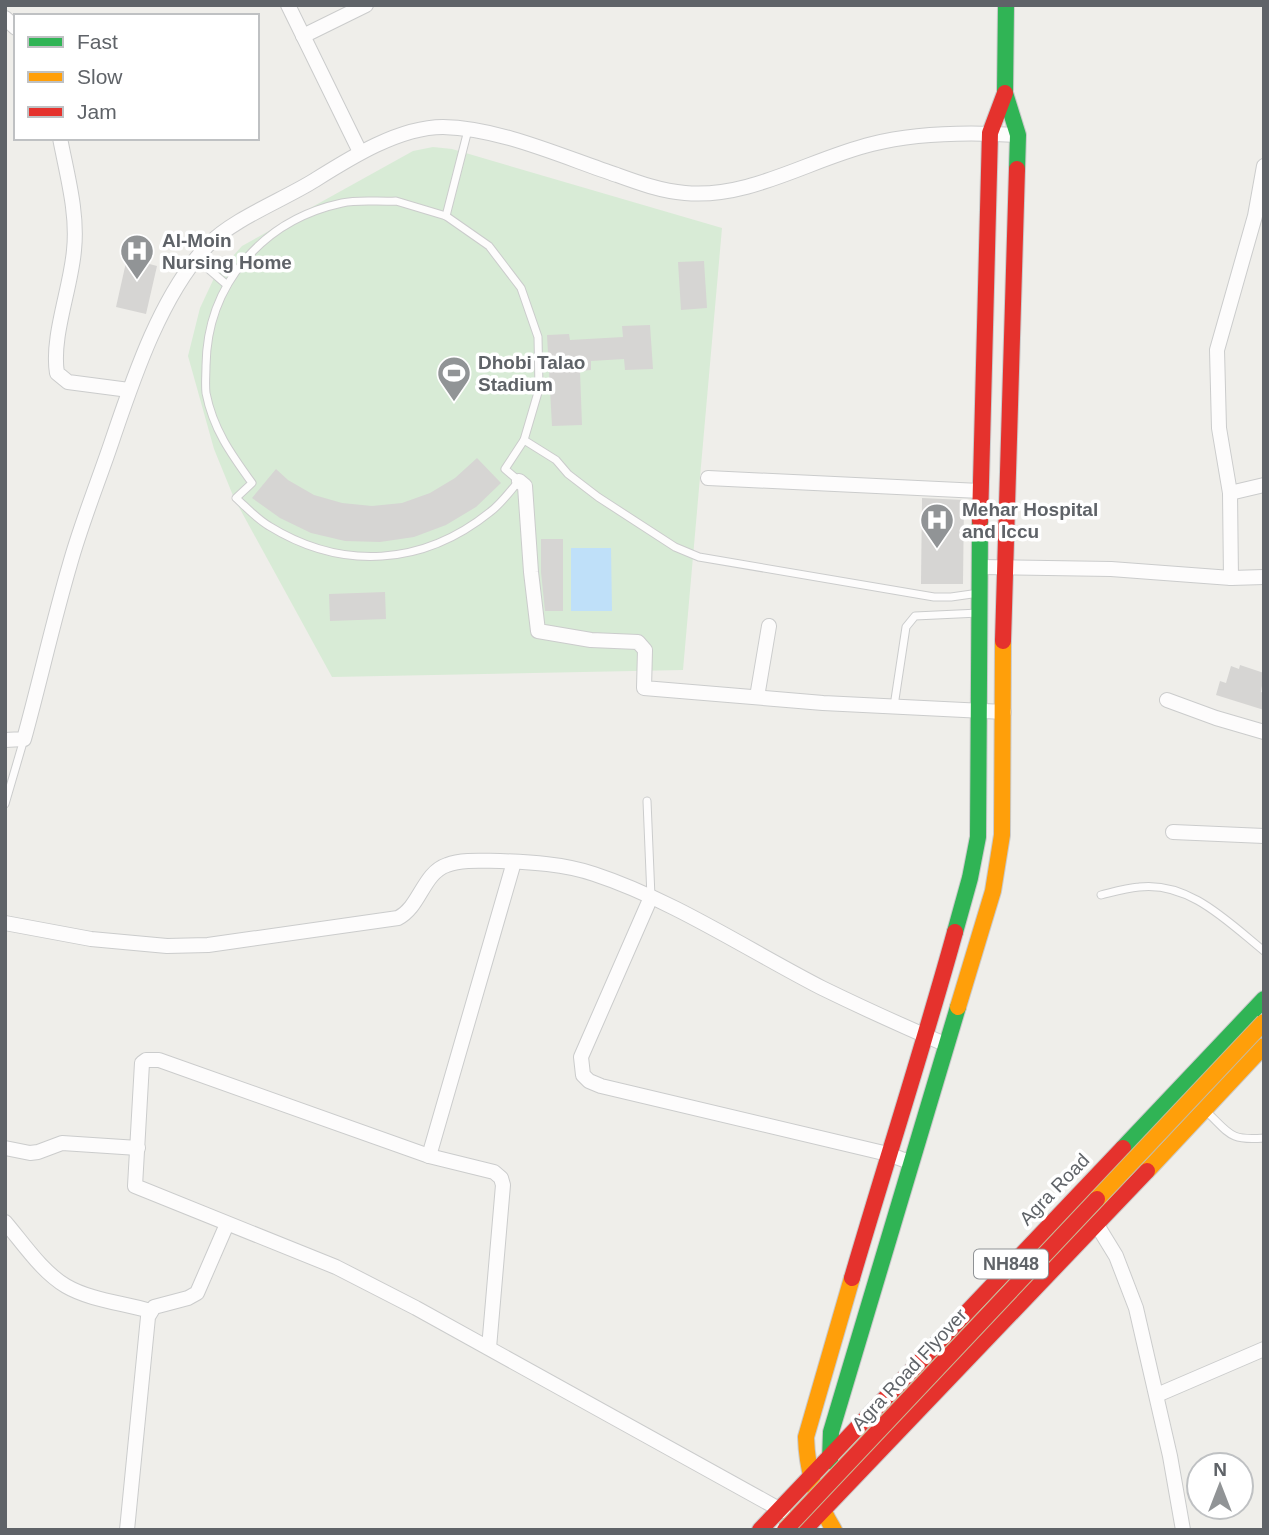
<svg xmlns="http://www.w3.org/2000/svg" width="1269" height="1535" viewBox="0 0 1269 1535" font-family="Helvetica,sans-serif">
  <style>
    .green { fill: #d8ebd6 }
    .water { fill: #bfe0f9 }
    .building { fill: #d6d5d3 }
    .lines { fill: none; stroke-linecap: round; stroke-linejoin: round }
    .lane-casing { stroke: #cbcccc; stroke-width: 9 }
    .street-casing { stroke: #cbcccc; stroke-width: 16 }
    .fast-casing { stroke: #cacacb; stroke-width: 18 }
    .slow-casing { stroke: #cacacb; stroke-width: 18 }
    .jam-casing { stroke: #cacacb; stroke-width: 18 }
    .lane { stroke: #fdfcfc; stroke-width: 7 }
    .street { stroke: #fdfcfc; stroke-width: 14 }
    .fast { stroke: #30b455; stroke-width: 16 }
    .slow { stroke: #ff9f0a; stroke-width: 16 }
    .jam { stroke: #e5322d; stroke-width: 16 }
    .slow-bridge-casing { stroke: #c8b996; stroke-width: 18; stroke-linecap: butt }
    .jam-bridge-casing { stroke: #c8b996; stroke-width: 18; stroke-linecap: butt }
    .slow-bridge { stroke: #ff9f0a; stroke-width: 16 }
    .jam-bridge { stroke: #e5322d; stroke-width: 16 }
    .labels { text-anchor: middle; stroke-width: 7; stroke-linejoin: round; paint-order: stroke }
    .shield { fill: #fff; stroke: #8f9295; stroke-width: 2 }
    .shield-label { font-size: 18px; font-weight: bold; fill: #5f6368 }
    .poi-label { font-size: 19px; font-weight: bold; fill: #5f6368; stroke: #fff; text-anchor: start }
    .street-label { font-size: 19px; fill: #5f6368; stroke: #fff }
  </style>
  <rect width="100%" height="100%" fill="#efeeea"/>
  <path class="green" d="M433 147 452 149 722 228 683 670 332 677 234 498 214 449 188 356 200 308 215 276 242 246 413 151Z"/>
  <path class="water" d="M571 548H611L612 611H571Z"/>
  <g class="building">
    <path d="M127 258 157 266 146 314 116 307Z"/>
    <path d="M704 261 707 308 681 310 678 262Z"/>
    <path d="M650 325 653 369 625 370 624 359 591 361V370L580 371 582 425 552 426 547 335 569 334 570 340 623 337 622 326Z"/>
    <path d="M477 458 501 483 476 507 446 525 414 537 380 542 345 541 311 533 280 518 252 498 276 469 288 480 314 495 342 503 372 506 402 503 430 493 455 478Z"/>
    <path d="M922 498 964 500 963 584H921Z"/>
    <path d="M541 539H563V611H545L541 572Z"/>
    <path d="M385 592 386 619 330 621 329 594Z"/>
    <path d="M1240 665 1264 673 1261 692 1264 693V710L1216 695 1220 681 1226 683 1231 666 1239 669Z"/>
  </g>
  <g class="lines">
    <g class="lane-casing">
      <g id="lane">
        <path d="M396 201 446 216 489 246 521 288 538 337 539 389 524 440 505 469 519 481C510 491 501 504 490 512 423 566 342 571 269 526 257 519 246 507 236 498L252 483C231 454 213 429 206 393 205 384 206 374 206 366 207 284 263 220 342 203 359 199 379 202 396 201Z"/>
        <path d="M446 216 468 130"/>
        <path d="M197 259 227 285"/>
        <path d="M524 440 556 460 568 474 598 497 675 547 699 557 934 597H951L979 593"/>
        <path d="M894 706 906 627 915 616 979 613"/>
        <path d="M647 801 651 897"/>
        <path d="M5 804 24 739"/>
        <path d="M1101 895C1113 892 1126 888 1139 887 1189 881 1228 922 1264 951"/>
        <path d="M1207 1112C1230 1134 1230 1141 1264 1138"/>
      </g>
    </g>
    <g class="street-casing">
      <g id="street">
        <path d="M288 5 360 152"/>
        <path d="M5 18 16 28"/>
        <path d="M303 36 366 5"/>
        <path d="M60 138C67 175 78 213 74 250 71 288 51 337 57 373L68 382 129 390"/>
        <path d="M708 478 980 491"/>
        <path d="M519 481 525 486 531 572 538 631 591 640 638 642 645 650 644 688 823 703 1004 712"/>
        <path d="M1230 493 1264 485"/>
        <path d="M979 567 1111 569 1231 578 1230 493 1219 428 1217 350 1255 216 1264 166"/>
        <path d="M1231 578 1264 577"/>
        <path d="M757 697 769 626"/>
        <path d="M1167 700 1216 718 1264 732"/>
        <path d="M5 740 24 739C40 681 53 622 70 564 82 521 99 480 113 438 134 376 162 293 208 245 233 219 283 200 315 180 350 158 399 127 443 127 500 128 563 157 617 175 639 183 661 191 685 193 750 199 810 159 872 144 919 132 970 132 1018 135"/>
        <path d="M1173 832 1264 836"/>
        <path d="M651 897 581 1057 583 1075 589 1081 601 1086 888 1154 912 1163"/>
        <path d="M5 923 91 939 167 946 208 945 398 918C420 907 423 873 447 865 463 859 483 861 500 861 530 862 565 864 594 874 673 900 748 950 822 988 863 1008 905 1027 947 1045"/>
        <path d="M5 1148 30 1153 38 1152 62 1143 138 1148"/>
        <path d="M429 1156 514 862"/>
        <path d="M5 1222C23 1243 42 1272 66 1286 90 1300 123 1303 150 1311"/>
        <path d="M1097 1225 1116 1256 1136 1308 1170 1456 1183 1530"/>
        <path d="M489 1348 503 1185 501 1178 494 1172 429 1156 159 1060H146L142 1063 135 1186 336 1267 416 1308 779 1509 783 1511"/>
        <path d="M1157 1395 1264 1349"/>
        <path d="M127 1530 148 1317 154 1307 188 1298 197 1293 227 1224"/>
      </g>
    </g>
    <g class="fast-casing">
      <g id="fast">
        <path d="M1006 5 1005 93 1018 135 1017 169"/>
        <path d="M955 932 970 878 978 837 980 521"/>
        <path d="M1123 1148 1264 999"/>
        <path d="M830 1461 831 1432 958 1007"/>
      </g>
    </g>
    <g class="slow-casing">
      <g id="slow">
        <path d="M958 1007 993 891 1002 835 1003 641"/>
        <path d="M1147 1171 1264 1046"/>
        <path d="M834 1530C816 1501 807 1472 806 1437L852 1278"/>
      </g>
    </g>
    <g class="jam-casing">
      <g id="jam">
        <path d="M980 521 990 133 1005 93"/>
        <path d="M1003 641 1017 169"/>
        <path d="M852 1278C886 1162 923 1048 955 932"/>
        <path d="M760 1530 1123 1148"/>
        <path d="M804 1530 1147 1171"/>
      </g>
    </g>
    <use href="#lane" class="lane"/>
    <use href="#street" class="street"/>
    <use href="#fast" class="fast"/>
    <use href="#slow" class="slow"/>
    <use href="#jam" class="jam"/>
    <g class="slow-bridge-casing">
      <path id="slow-bridge" d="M1097 1199 1264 1022"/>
    </g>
    <g class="jam-bridge-casing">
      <path id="jam-bridge" d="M785 1530 1097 1199"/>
    </g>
    <use href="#slow-bridge" class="slow-bridge"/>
    <use href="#jam-bridge" class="jam-bridge"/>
  </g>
  <defs>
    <g id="hospital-pin" transform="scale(1.75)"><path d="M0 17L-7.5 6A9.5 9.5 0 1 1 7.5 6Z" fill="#919496" stroke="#fff"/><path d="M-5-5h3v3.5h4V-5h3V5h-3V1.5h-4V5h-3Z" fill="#fff"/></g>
    <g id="stadium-pin" transform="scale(1.75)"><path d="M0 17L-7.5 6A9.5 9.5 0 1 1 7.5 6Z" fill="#919496" stroke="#fff"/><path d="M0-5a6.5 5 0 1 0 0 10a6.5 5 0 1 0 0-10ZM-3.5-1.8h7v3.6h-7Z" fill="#fff"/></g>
  </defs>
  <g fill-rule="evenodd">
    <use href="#hospital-pin" x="137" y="251"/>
    <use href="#stadium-pin" x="454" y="373"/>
    <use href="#hospital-pin" x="937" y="520"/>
  </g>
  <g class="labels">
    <rect class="shield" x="974" y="1249.5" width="74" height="29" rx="5"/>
    <g class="shield-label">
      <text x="1011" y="1270">NH848</text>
    </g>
    <g class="poi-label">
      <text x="162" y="247">Al-Moin<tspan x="162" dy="22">Nursing Home</tspan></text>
      <text x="478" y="369">Dhobi Talao<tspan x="478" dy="22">Stadium</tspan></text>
      <text x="962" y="516">Mehar Hospital<tspan x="962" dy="22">and Iccu</tspan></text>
    </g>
    <g class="street-label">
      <text transform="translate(1054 1189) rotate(-46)" y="7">Agra Road</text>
      <text transform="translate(909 1369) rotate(-47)" y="7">Agra Road Flyover</text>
    </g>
  </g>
  <rect width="1269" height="1535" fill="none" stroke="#5f6368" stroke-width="14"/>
  <rect x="14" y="14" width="245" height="126" fill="#ffffff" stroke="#bfc1c3" stroke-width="2"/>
  <rect x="28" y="37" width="35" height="10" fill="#30b455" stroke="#bfc1c3" stroke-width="2"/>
  <text x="77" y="49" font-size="21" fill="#5f6368">Fast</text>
  <rect x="28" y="72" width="35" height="10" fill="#ff9f0a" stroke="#bfc1c3" stroke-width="2"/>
  <text x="77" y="84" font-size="21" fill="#5f6368">Slow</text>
  <rect x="28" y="107" width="35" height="10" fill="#e5322d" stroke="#bfc1c3" stroke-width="2"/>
  <text x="77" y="119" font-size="21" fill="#5f6368">Jam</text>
  <g transform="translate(1220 1486)"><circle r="33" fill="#ffffff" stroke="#bfc1c3" stroke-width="2"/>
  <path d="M0-5L12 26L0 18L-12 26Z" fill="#919496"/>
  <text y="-10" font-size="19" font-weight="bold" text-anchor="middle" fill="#5f6368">N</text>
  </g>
</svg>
